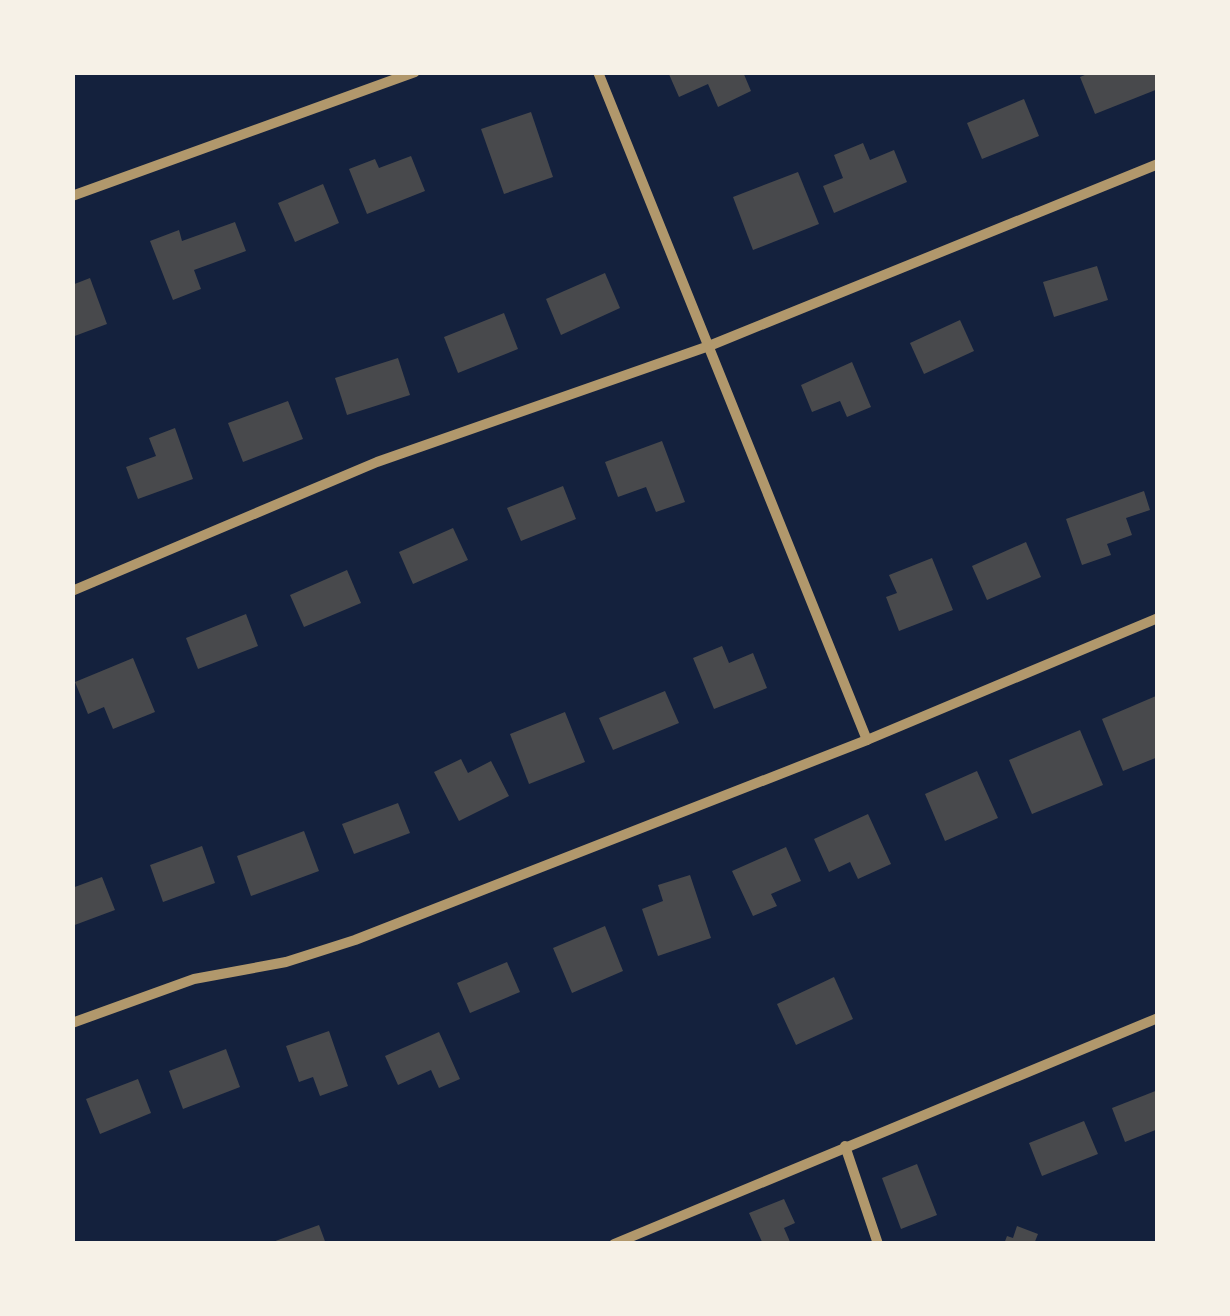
<svg xmlns="http://www.w3.org/2000/svg" width="1230" height="1316" viewBox="0 0 1230 1316" font-family="'IBM Plex Sans',sans-serif">
  <style>
    .building { fill: #48494c }
    .lines { fill: none; stroke-linecap: round; stroke-linejoin: round }
    .minor { stroke: #b1986c; stroke-width: 10 }
  </style>
  <rect width="100%" height="100%" fill="#14213d"/>
  <g class="building">
    <path d="M668 72H743L751 91 718 107 708 84 679 97Z"/>
    <path d="M1092 72H1158V89L1095 114 1080 77Z"/>
    <path d="M1024 99 1039 136 982 159 967 123Z"/>
    <path d="M531 112 553 177 504 194 481 129Z"/>
    <path d="M863 143 870 160 894 150 907 182 834 213 823 186 843 178 834 155Z"/>
    <path d="M411 156 425 191 367 214 349 169 375 159 379 168Z"/>
    <path d="M798 172 819 224 753 250 733 197Z"/>
    <path d="M323 184 339 223 295 242 278 203Z"/>
    <path d="M235 222 246 251 194 270 201 289 173 300 150 241 179 230 182 241Z"/>
    <path d="M1097 266 1108 300 1054 317 1043 282Z"/>
    <path d="M605 273 620 308 561 335 546 299Z"/>
    <path d="M90 278 107 324 72 337V285Z"/>
    <path d="M504 313 518 349 458 373 444 337Z"/>
    <path d="M960 320 974 351 924 374 910 343Z"/>
    <path d="M398 358 410 395 347 415 335 378Z"/>
    <path d="M852 362 871 407 847 417 840 401 812 412 801 385Z"/>
    <path d="M288 401 303 439 243 462 228 423Z"/>
    <path d="M175 428 193 479 138 499 126 467 156 456 149 438Z"/>
    <path d="M662 441 685 502 656 512 646 487 618 497 605 462Z"/>
    <path d="M563 486 576 519 521 541 507 508Z"/>
    <path d="M1144 491 1150 510 1126 518 1132 535 1107 544 1111 555 1082 565 1066 519Z"/>
    <path d="M453 528 468 560 413 584 399 552Z"/>
    <path d="M1026 542 1041 577 987 600 972 566Z"/>
    <path d="M932 558 953 610 899 631 886 597 897 593 889 575Z"/>
    <path d="M347 570 361 603 304 627 290 595Z"/>
    <path d="M246 614 258 646 198 669 186 638Z"/>
    <path d="M722 646 729 663 753 653 767 688 714 709 693 658Z"/>
    <path d="M133 658 155 712 113 729 104 707 88 714 75 682Z"/>
    <path d="M665 691 679 723 613 750 599 718Z"/>
    <path d="M1156 696 1158 757 1123 771 1102 719Z"/>
    <path d="M565 712 585 762 529 784 510 734Z"/>
    <path d="M1080 730 1103 785 1032 814 1009 760Z"/>
    <path d="M461 759 468 773 491 761 509 796 459 821 434 772Z"/>
    <path d="M977 771 998 818 945 841 925 794Z"/>
    <path d="M398 803 410 833 354 854 342 824Z"/>
    <path d="M868 814 891 864 858 879 850 862 829 872 814 839Z"/>
    <path d="M304 831 319 871 251 896 237 856Z"/>
    <path d="M202 846 215 883 163 902 150 865Z"/>
    <path d="M786 847 801 881 771 894 777 906 753 916 732 871Z"/>
    <path d="M690 875 711 938 658 956 642 909 663 901 658 885Z"/>
    <path d="M102 877 115 910 72 926V888Z"/>
    <path d="M605 926 623 971 572 993 553 948Z"/>
    <path d="M507 962 520 992 470 1013 457 983Z"/>
    <path d="M834 977 853 1019 796 1045 777 1004Z"/>
    <path d="M329 1031 348 1086 320 1096 313 1077 299 1082 286 1046Z"/>
    <path d="M439 1032 460 1079 439 1088 431 1070 398 1085 385 1056Z"/>
    <path d="M226 1049 240 1087 183 1109 169 1071Z"/>
    <path d="M138 1079 151 1113 100 1134 86 1099Z"/>
    <path d="M1158 1090V1129L1125 1142 1112 1108Z"/>
    <path d="M1084 1121 1098 1154 1042 1176 1029 1143Z"/>
    <path d="M917 1164 937 1215 901 1229 882 1178Z"/>
    <path d="M784 1199 795 1223 784 1228 791 1244H763L749 1213Z"/>
    <path d="M319 1225 326 1244H270V1243Z"/>
    <path d="M1017 1226 1038 1234 1034 1244H1004L1007 1236 1013 1238Z"/>
  </g>
  <g class="lines">
    <g class="minor">
      <path d="M598 72 867 740"/>
      <path d="M72 196 415 72"/>
      <path d="M72 591 377 462 709 346 1158 164"/>
      <path d="M72 1023 194 979 286 962 355 940 867 740 1158 618"/>
      <path d="M845 1146 878 1244"/>
      <path d="M614 1244 1158 1018"/>
    </g>
  </g>
  <rect width="1230" height="1316" fill="none" stroke="#f6f1e7" stroke-width="150"/>
</svg>
